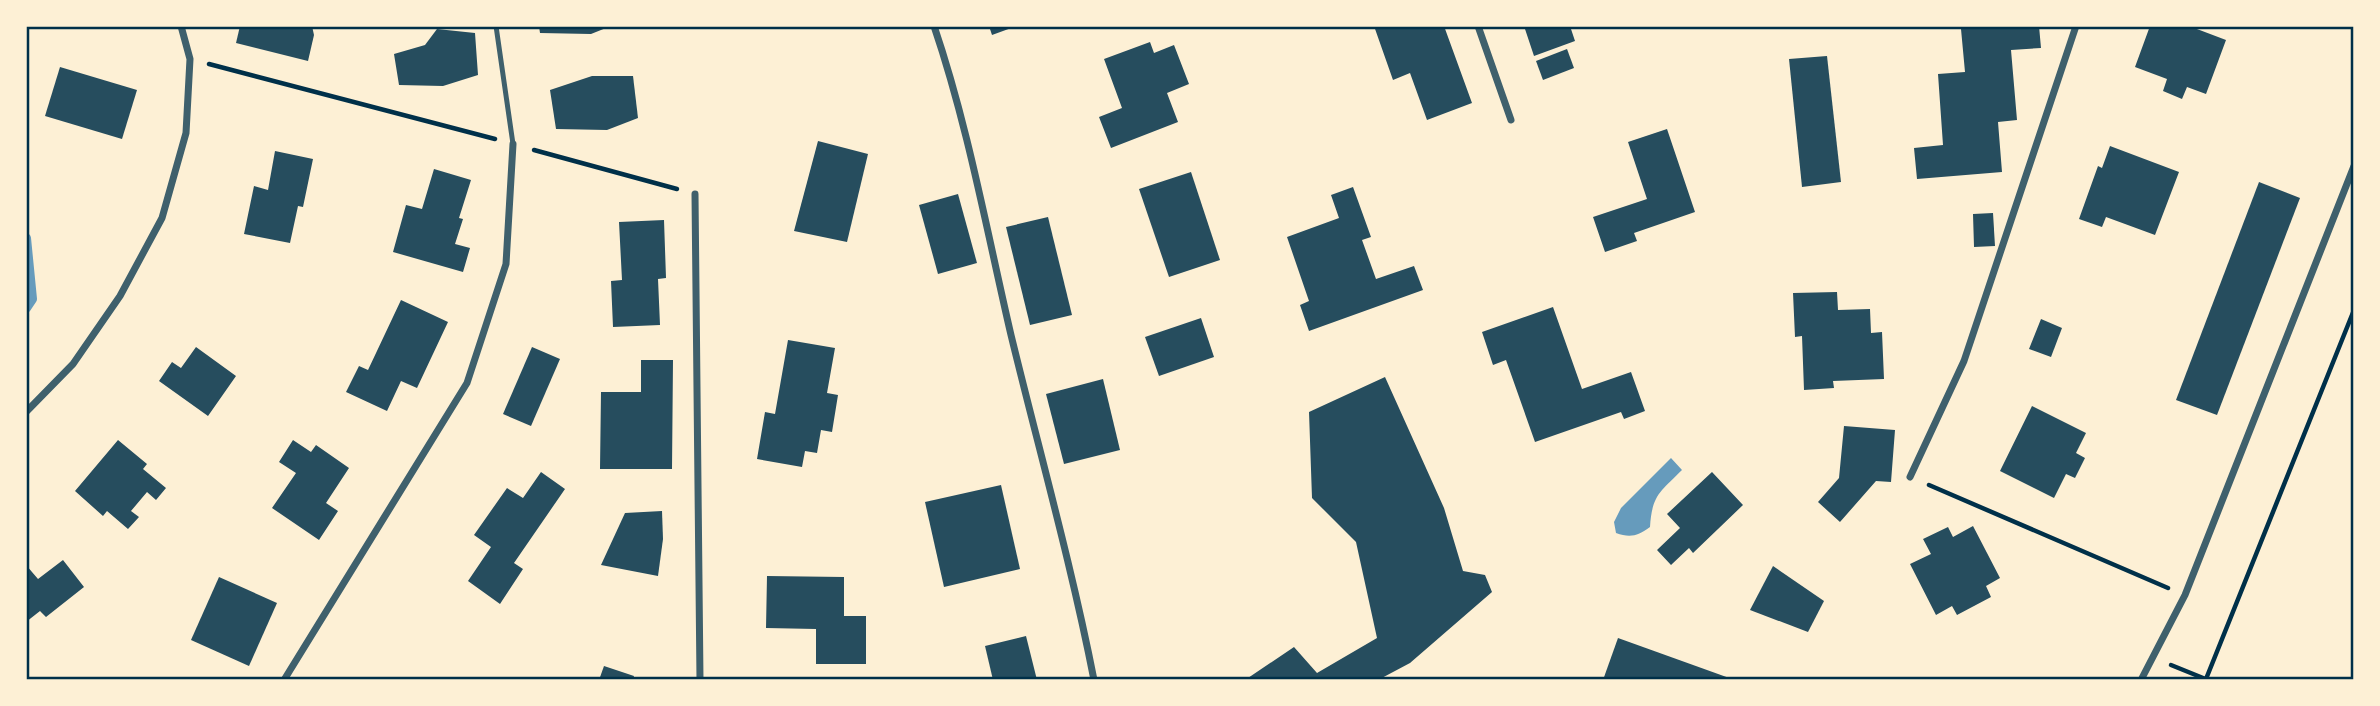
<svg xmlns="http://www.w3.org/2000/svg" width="2380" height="706" viewBox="0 0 2380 706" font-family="Barlow,sans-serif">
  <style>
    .water { fill: #669bbc }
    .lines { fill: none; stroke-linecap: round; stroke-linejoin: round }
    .stream { stroke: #669bbc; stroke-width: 10 }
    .building { fill: #264d5e }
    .path { stroke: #003049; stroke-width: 4.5 }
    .service { stroke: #3f606c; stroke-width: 5 }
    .minor { stroke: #3f606c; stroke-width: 7 }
    .neatline { fill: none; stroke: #003049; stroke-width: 2.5 }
  </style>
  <rect width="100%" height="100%" fill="#fdf0d5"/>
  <path class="water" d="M1671 458 1682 470C1660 492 1652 495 1650 527 1638 536 1630 538 1616 533L1614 522 1621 508Z"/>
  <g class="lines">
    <path class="stream" d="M26 238 32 299 26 308"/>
  </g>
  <g class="building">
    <path d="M240 26H312L314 35 308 61 236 43Z"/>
    <path d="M539 26H611L591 34 540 33Z"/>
    <path d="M989 26H1014V27L992 35Z"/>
    <path d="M1374 26H1444L1472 103 1427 120 1410 73 1393 80Z"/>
    <path d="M1524 26H1570L1575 41 1534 56Z"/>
    <path d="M1994 26H2039L2041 48 2011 50 2017 120 1998 122 2002 172 1917 179 1914 148 1943 145 1938 74 1965 72 1961 29Z"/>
    <path d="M2150 26H2189L2226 40 2206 94 2187 87 2182 99 2163 91 2167 79 2135 67Z"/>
    <path d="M437 29 475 33 478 75 443 86 399 85 394 54 425 45Z"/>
    <path d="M1150 42 1154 53 1174 45 1189 84 1167 93 1178 122 1111 148 1099 117 1122 108 1104 59Z"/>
    <path d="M1567 49 1574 68 1543 80 1536 61Z"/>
    <path d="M1827 56 1841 182 1802 187 1789 59Z"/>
    <path d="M60 67 137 90 122 139 45 116Z"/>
    <path d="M592 76H633L638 118 607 130 556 129 550 90Z"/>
    <path d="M1667 129 1695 212 1634 233 1637 241 1605 252 1593 217 1647 199 1628 142Z"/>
    <path d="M818 141 868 154 847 242 794 231Z"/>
    <path d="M2110 146 2179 172 2155 235 2106 217 2102 227 2079 219 2098 166 2102 168Z"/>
    <path d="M275 151 313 159 303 207 298 206 290 243 244 234 254 186 268 190Z"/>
    <path d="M434 169 471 180 459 218 463 219 455 244 470 248 463 272 393 252 406 205 422 209Z"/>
    <path d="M1191 172 1220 260 1169 277 1139 189Z"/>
    <path d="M2259 182 2300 198 2217 415 2176 400Z"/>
    <path d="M1353 187 1371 237 1362 240 1376 279 1414 266 1423 290 1309 331 1300 305 1309 301 1287 237 1339 218 1331 195Z"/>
    <path d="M958 194 977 263 938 274 919 205Z"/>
    <path d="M1993 213 1995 246 1974 247 1973 214Z"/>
    <path d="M1048 217 1072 315 1030 325 1006 227Z"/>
    <path d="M664 220 666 278 658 279 660 325 613 327 611 281 622 280 619 222Z"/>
    <path d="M1837 292 1838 310 1870 309 1871 333 1882 332 1884 379 1833 381 1834 388 1804 390 1802 336 1795 337 1793 293Z"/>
    <path d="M401 300 448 322 417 388 401 381 387 411 346 392 359 366 368 370Z"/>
    <path d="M1553 307 1582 389 1631 372 1645 411 1624 419 1621 412 1535 442 1506 360 1493 365 1482 332Z"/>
    <path d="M1201 318 1214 357 1159 376 1145 337Z"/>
    <path d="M2041 319 2062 328 2051 357 2029 349Z"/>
    <path d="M788 340 835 348 827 393 838 395 832 432 821 430 817 453 805 451 802 467 757 459 765 412 775 414Z"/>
    <path d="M196 347 236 376 208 416 159 381 172 362 181 368Z"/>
    <path d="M532 347 560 359 531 426 503 414Z"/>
    <path d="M641 360H673L672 469H600L601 392H641Z"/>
    <path d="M1385 377 1444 508 1463 571 1485 575 1492 592 1410 663 1378 680H1245L1294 647 1317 673 1377 638 1356 542 1312 498 1309 412Z"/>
    <path d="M1103 379 1120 450 1064 464 1046 394Z"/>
    <path d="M2032 406 2086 433 2076 453 2085 458 2075 478 2066 474 2054 498 2000 471Z"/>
    <path d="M1844 426 1895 430 1891 482 1876 481 1840 522 1818 502 1839 478Z"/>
    <path d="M118 440 147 464 143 469 166 488 156 500 147 492 131 511 139 517 128 529 107 511 103 516 75 491Z"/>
    <path d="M293 440 311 452 316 445 349 468 326 503 338 511 319 540 272 508 296 473 279 462Z"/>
    <path d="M541 472 565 489 514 563 523 569 500 604 468 581 491 547 474 535 507 488 523 498Z"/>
    <path d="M1712 472 1743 505 1693 553 1689 548 1671 565 1657 550 1680 528 1667 514Z"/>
    <path d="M1001 485 1020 569 944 587 925 502Z"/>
    <path d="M662 511 663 539 658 576 601 565 625 513Z"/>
    <path d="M1973 526 2000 578 1986 586 1991 597 1957 615 1952 606 1936 615 1910 564 1931 554 1923 539 1948 527 1953 537Z"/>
    <path d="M63 560 84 587 46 617 40 611 26 622V565L38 579Z"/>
    <path d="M1773 566 1824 601 1808 632 1750 610Z"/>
    <path d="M767 576 844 577V616H866V664H816V629L766 628Z"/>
    <path d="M219 577 277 603 249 666 191 640Z"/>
    <path d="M1026 636 1037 680H993L985 646Z"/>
    <path d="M1618 638 1732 679V680H1603Z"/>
    <path d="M604 666 634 676 633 680H599Z"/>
  </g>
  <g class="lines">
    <g class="path">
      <path d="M209 64 495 139"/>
      <path d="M534 150 677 189"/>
      <path d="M1929 485 2168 588"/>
      <path d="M2171 665 2208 680"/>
      <path d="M2206 679 2354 310"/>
    </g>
    <path class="service" d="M496 26 513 144"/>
    <g class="minor">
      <path d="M934 26C968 126 987 232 1011 335 1039 450 1071 563 1094 680"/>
      <path d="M1478 26 1511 120"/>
      <path d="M695 194 700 680"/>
      <path d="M26 412 73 364 120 296 162 218 186 133 190 59 181 26"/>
      <path d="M1910 477 1964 361 2076 26"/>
      <path d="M284 680 467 383 506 264 513 144"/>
      <path d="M2141 680 2185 595 2354 166"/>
    </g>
  </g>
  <rect width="2380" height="706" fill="none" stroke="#fdf0d5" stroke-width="56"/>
  <rect x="28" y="28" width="2324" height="650" class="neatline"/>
</svg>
